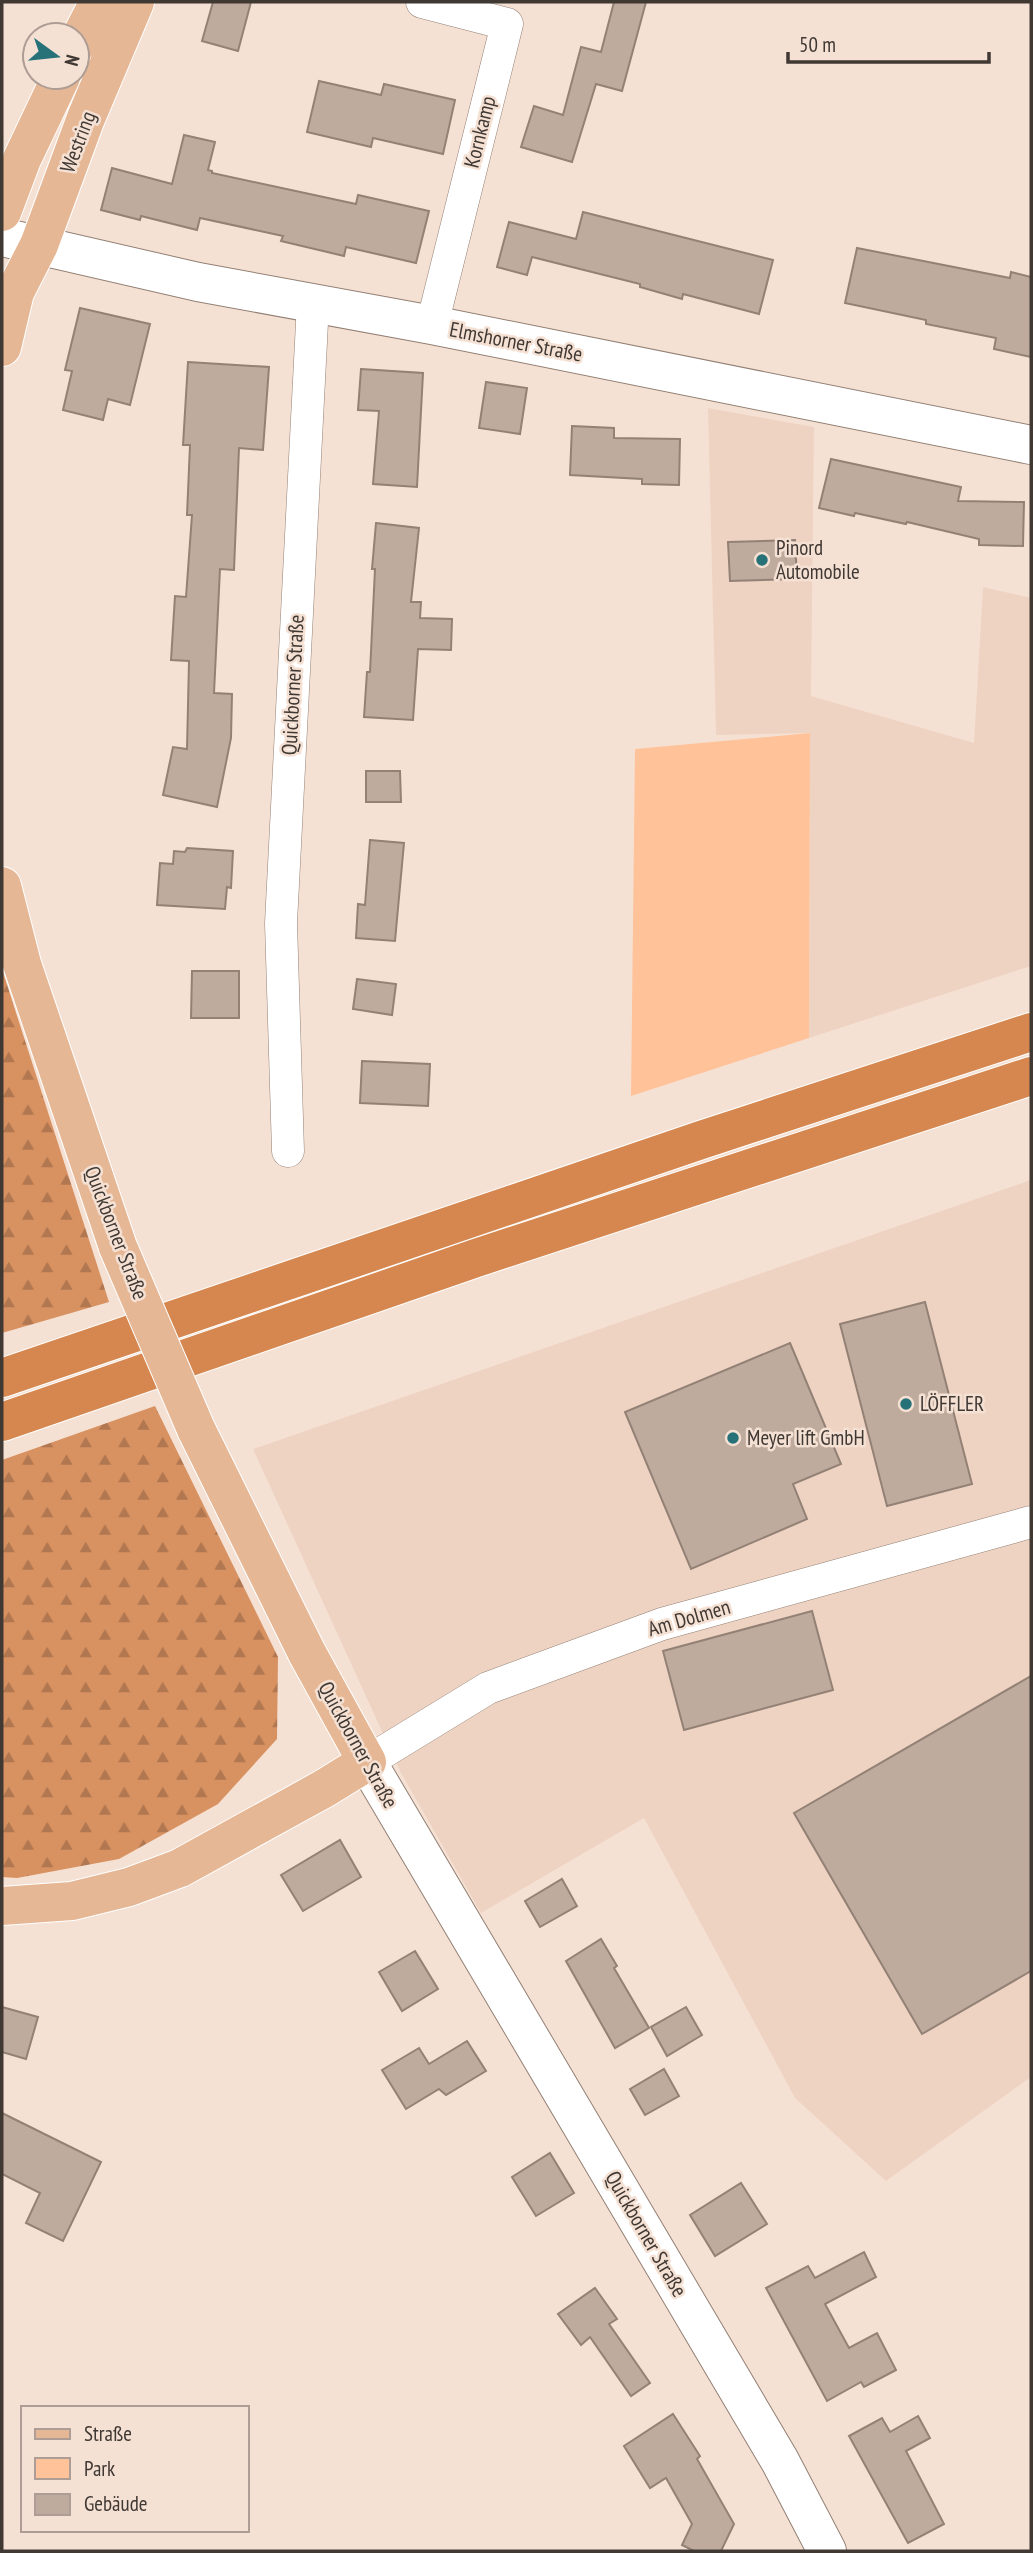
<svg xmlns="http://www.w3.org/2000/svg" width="1033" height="2553" viewBox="0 0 1033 2553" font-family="'PT Sans Narrow',sans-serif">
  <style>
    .built { fill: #efd3c2; fill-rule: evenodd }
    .green { fill: #ffc299 }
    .forest { fill: url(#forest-firs) }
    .building { fill: #beab9e; stroke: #938175; stroke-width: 2 }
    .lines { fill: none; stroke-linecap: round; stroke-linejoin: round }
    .street-casing { stroke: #938075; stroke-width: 33 }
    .secondary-casing { stroke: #938075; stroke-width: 40 }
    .primary-casing { stroke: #fff; stroke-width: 40 }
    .highway-casing { stroke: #fff; stroke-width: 40 }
    .street { stroke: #fff; stroke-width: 32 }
    .secondary { stroke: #fff; stroke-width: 38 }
    .primary { stroke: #e6b795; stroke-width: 38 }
    .highway { stroke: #d5874f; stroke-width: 38 }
    .primary-bridge-casing { stroke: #fff; stroke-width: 40; stroke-linecap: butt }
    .primary-bridge { stroke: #e6b795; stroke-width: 38 }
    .poi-dot { fill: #277178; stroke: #f5e1d4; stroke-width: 2.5 }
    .labels { text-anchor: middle; stroke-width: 5; stroke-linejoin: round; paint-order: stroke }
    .street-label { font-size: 21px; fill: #403833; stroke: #f5e1d4 }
    .poi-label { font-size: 21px; fill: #403833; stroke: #f5e1d4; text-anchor: start }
  </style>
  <defs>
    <pattern id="forest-firs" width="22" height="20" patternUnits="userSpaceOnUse" patternTransform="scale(1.75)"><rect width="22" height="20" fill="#d89160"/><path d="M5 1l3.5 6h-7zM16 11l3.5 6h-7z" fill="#b17750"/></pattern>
  </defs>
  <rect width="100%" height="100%" fill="#f5e1d4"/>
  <g class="built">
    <path d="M708 408 814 427 811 696 974 743 983 587 1031 598V966L809 1038 810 733 716 735ZM795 540 797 578 730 581 728 542Z"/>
    <path d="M1031 1180V2077L886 2181 795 2098 644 1818 481 1913 401 1773 253 1449Z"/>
  </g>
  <path class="green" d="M810 733 809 1038 631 1096 635 749Z"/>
  <g class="forest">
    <path d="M2 969 109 1302 2 1333Z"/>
    <path d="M155 1406 278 1657 277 1739 218 1804 119 1859 17 1878 2 1877V1460Z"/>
  </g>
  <g class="building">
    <path d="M213 2H251L238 51 202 41Z"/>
    <path d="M614 2H646L622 91 596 84 572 162 521 147 534 106 563 115 581 47 601 52Z"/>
    <path d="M319 81 381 95 384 84 455 100 443 154 373 138 371 147 307 132Z"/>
    <path d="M184 135 215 142 208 170 212 171V173L356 204 358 195 429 211 416 263 346 247 344 256 281 241 283 236 200 218 197 230 141 216 140 220 101 210 112 168 172 184Z"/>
    <path d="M583 212 773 260 759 314 683 294 682 299 640 287V284L532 257 527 275 497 267 509 222 576 239Z"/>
    <path d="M857 248 1010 278 1011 272 1031 277V357L994 349 996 338 926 324V320L845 303Z"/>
    <path d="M80 308 150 324 130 405 108 399 103 420 63 410 72 371 65 370Z"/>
    <path d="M188 362 269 367 263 450 239 448 234 570 220 569 214 693 232 694 231 738 217 807 163 795 173 747 187 749 189 661 171 660 175 596 186 597 192 515H187L190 445H183Z"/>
    <path d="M361 369 423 373 417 487 373 484 379 411 358 410Z"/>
    <path d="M486 382 527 388 520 434 479 428Z"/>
    <path d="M572 426 614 428V438L680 439 679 485 642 484V479L570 475Z"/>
    <path d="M831 459 961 487 958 501 1024 502 1023 546 979 545V539L907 522 906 524 855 513 854 516 819 508Z"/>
    <path d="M376 523 419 528 411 602H421L420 618 452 619 451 650 418 649 413 720 364 717 367 672H370L375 569H372Z"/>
    <path d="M795 540 797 579 730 581 728 542Z"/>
    <path d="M366 771H400L401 802H366Z"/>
    <path d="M370 840 404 843 395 941 356 938 358 904 365 905Z"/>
    <path d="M187 848 233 851 231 888 227 887 225 909 157 905 160 863 173 864 174 851 185 852Z"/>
    <path d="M192 971H239V1018H191Z"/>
    <path d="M357 979 396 984 392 1015 353 1009Z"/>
    <path d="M362 1061 430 1064 428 1106 360 1103Z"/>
    <path d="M925 1302 972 1484 887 1506 840 1324Z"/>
    <path d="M790 1343 841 1464 793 1484 807 1519 691 1569 625 1412Z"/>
    <path d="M812 1611 833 1690 684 1730 663 1651Z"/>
    <path d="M1031 1676V1971L922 2034 794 1813Z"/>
    <path d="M340 1840 361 1877 303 1911 281 1875Z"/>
    <path d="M562 1879 577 1906 540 1927 525 1901Z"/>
    <path d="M601 1939 617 1966 614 1968 649 2028 615 2048 566 1961Z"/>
    <path d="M415 1951 438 1989 402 2011 379 1972Z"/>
    <path d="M2 2007 38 2017 26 2059 2 2052Z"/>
    <path d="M686 2007 702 2035 667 2056 651 2027Z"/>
    <path d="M467 2041 486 2071 446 2095 439 2089 406 2109 382 2070 419 2048 429 2064Z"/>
    <path d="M664 2069 679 2096 645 2115 630 2089Z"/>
    <path d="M2 2113 101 2162 63 2241 26 2223 40 2193 2 2174Z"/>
    <path d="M550 2153 574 2193 536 2216 512 2177Z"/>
    <path d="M741 2183 767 2224 715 2256 690 2215Z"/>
    <path d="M864 2252 876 2277 825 2304 849 2348 877 2333 896 2370 864 2387 861 2382 827 2401 766 2288 808 2266 815 2278Z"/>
    <path d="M595 2288 617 2319 609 2324 650 2383 631 2396 590 2337 581 2345 558 2314Z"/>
    <path d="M673 2414 700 2456 697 2459 734 2524 721 2551H694L682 2545 692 2524 666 2478 650 2488 624 2446Z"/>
    <path d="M918 2416 930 2438 906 2451 944 2524 908 2543 849 2436 882 2418 890 2432Z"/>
  </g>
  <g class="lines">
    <g class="street-casing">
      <g id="street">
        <path d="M422 2 507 24 432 325"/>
        <path d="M288 1151 281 923 313 303"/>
        <path d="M367 1762 488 1688 662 1624 1031 1522"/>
      </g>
    </g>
    <g class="secondary-casing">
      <g id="secondary">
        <path d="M2 237 198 282 432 325 1031 445"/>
        <path d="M367 1762 780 2461 827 2551"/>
      </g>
    </g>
    <g class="primary-casing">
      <g id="primary">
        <path d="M77 44 99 2"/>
        <path d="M2 212 22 159 61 77"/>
        <path d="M2 347 15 292 39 245 86 118 135 2"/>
        <path d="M2 886 22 964 118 1247"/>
        <path d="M2 1906 72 1901 129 1887 180 1868 325 1788 367 1762 307 1653 196 1429"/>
      </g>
    </g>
    <g class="highway-casing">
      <g id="highway">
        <path d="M2 1378 701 1140 1031 1032"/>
        <path d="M2 1422 476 1258 1031 1076"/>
      </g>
    </g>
    <use href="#street" class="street"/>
    <use href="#secondary" class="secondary"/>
    <use href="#primary" class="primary"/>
    <use href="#highway" class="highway"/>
    <g class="primary-bridge-casing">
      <path id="primary-bridge" d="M118 1247 196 1429"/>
    </g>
    <use href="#primary-bridge" class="primary-bridge"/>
  </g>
  <g class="poi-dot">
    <circle cx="762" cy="560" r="7"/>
    <circle cx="906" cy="1404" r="7"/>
    <circle cx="733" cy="1438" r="7"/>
  </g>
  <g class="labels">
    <g class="street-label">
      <text transform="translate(480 132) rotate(-76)" y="7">Kornkamp</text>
      <text transform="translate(78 142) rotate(-69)" y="7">Westring</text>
      <text transform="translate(516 342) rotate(11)" y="7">Elmshorner Straße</text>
      <text transform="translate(293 685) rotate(-87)" y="7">Quickborner Straße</text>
      <text transform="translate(116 1233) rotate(69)" y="7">Quickborner Straße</text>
      <text transform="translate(689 1618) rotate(-16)" y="7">Am Dolmen</text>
      <text transform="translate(358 1745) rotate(61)" y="7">Quickborner Straße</text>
      <text transform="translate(646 2234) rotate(60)" y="7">Quickborner Straße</text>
    </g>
    <g class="poi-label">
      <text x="776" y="555">Pinord<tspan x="776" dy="24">Automobile</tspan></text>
      <text x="920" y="1411">LÖFFLER</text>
      <text x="747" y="1445">Meyer lift GmbH</text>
    </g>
  </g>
  <rect width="1033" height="2553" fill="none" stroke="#403833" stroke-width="7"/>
  <rect x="21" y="2406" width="228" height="126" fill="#f5e1d4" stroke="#ad9d94" stroke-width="2"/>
  <rect x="35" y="2429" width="35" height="10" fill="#e6b795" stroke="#ad9d94" stroke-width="2"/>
  <text x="84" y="2441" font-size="21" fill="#403833">Straße</text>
  <rect x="35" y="2458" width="35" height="21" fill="#ffc299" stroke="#ad9d94" stroke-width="2"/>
  <text x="84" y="2476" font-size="21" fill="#403833">Park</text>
  <rect x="35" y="2494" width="35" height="21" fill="#beab9e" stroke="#ad9d94" stroke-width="2"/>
  <text x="84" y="2511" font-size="21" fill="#403833">Gebäude</text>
  <g transform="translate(56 56) rotate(105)"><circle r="33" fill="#f5e1d4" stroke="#ad9d94" stroke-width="2"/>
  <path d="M0-5L12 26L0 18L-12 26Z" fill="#277178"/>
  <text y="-10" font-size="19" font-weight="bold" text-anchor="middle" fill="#403833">N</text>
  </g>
  <path d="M788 52v10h201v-10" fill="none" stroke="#403833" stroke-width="3.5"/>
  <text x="799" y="52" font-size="21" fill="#403833" stroke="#f5e1d4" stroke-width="5" paint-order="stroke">50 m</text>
</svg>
